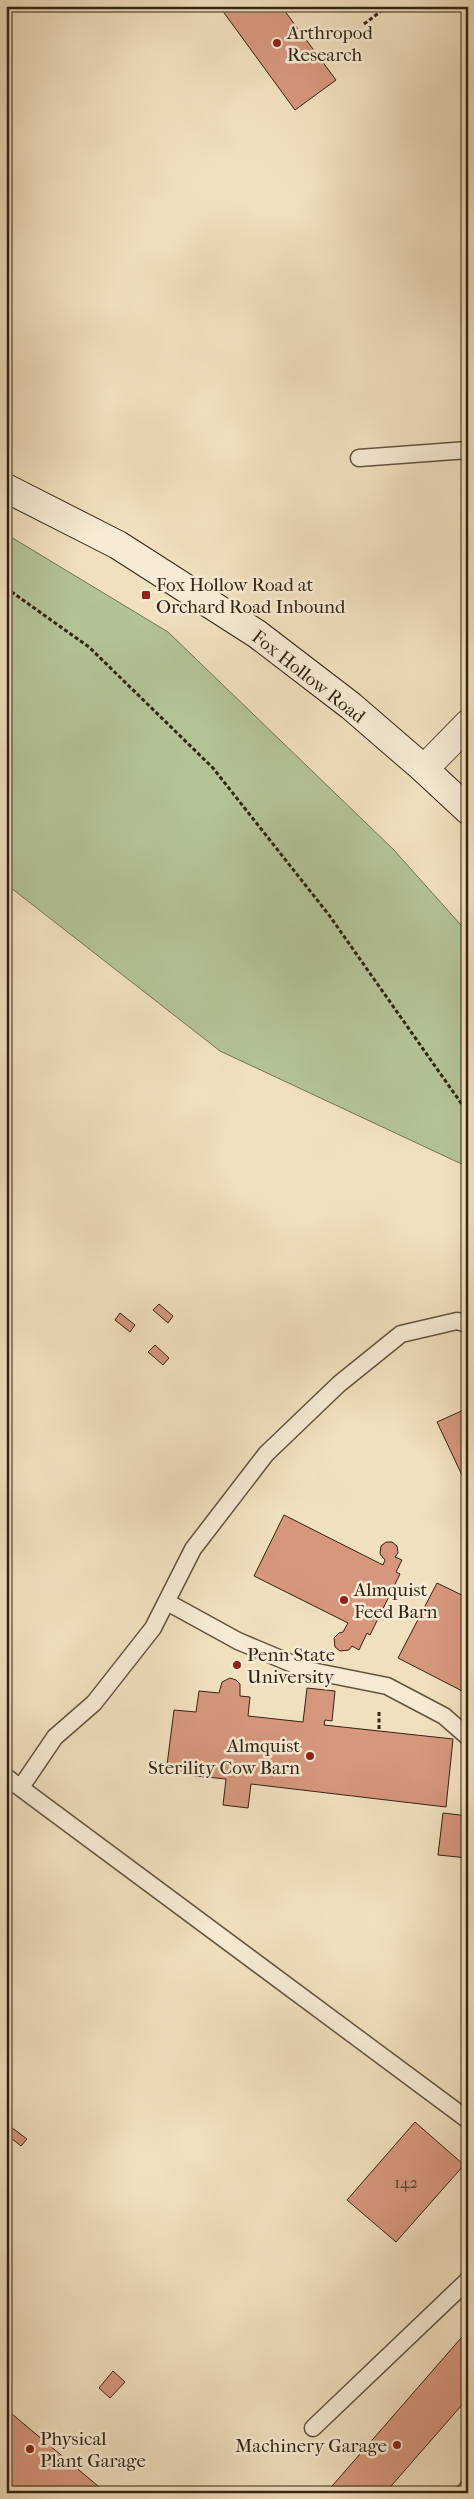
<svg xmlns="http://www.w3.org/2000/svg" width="474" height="2499" viewBox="0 0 474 2499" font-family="'IM FELL French Canon',serif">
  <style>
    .green { fill: #b3c396; stroke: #737454 }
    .building { fill: #d6977d; stroke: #332413 }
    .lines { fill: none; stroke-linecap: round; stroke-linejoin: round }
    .service-casing { stroke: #62533e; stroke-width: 19 }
    .minor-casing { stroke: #62533e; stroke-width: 30 }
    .secondary-casing { stroke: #332413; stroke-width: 30 }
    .path { stroke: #332413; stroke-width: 3; stroke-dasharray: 4 2.5; stroke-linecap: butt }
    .service { stroke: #f6ebd5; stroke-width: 16 }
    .minor { stroke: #f6ebd5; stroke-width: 28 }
    .secondary { stroke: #f6ebd5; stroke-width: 28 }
    .poi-dot { fill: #8f2418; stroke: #f6ebd5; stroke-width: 2 }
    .labels { text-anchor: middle; stroke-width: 5; stroke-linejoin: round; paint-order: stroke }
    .number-label { font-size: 16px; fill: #5c412e }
    .poi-label { font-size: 19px; fill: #332413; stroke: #f6ebd5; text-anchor: start }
    .street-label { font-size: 19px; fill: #332413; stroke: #f6ebd5 }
  </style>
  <rect width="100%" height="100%" fill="#f1e0be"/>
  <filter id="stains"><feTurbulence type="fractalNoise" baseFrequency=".004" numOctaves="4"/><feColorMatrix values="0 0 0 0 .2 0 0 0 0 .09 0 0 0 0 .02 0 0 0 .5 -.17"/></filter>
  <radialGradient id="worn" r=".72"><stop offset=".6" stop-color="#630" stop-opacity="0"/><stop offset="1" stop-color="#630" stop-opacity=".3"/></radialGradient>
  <path class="green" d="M6 534 168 632 393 849 468 933V1167L220 1051 6 884Z"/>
  <g class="building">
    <path d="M219 6H281L336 80 295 110Z"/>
    <path d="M159 1304 173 1316 168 1323 153 1310Z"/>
    <path d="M120 1313 135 1325 130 1332 115 1320Z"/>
    <path d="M155 1345 169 1358 163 1365 148 1352Z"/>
    <path d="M468 1408V1488L437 1422Z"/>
    <path d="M284 1515 383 1565 385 1560 380 1554 381 1546 386 1542H392L397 1546 398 1553 395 1557 402 1560 396 1572 400 1574 370 1635 367 1633 359 1650 352 1646 349 1650 340 1651 335 1647 334 1638 339 1633 343 1632 348 1623 254 1576Z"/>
    <path d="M437 1583 468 1598V1694L398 1658Z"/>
    <path d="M230 1678 236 1680 240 1684V1696L250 1697 248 1716 303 1722 307 1688 335 1691 332 1721 325 1720 324 1725 453 1739 446 1807 251 1784 248 1808 223 1805 226 1779 166 1773 174 1710 196 1712 199 1691 219 1693 222 1682Z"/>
    <path d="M443 1813 468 1816V1858L438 1855Z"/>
    <path d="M415 2122 464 2165 396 2242 347 2200Z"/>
    <path d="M11 2127 27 2139 21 2146 6 2134Z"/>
    <path d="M468 2330V2398L385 2493H326Z"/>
    <path d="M113 2371 125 2382 110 2398 99 2388Z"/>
    <path d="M6 2409 104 2491 102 2493H9L6 2490Z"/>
  </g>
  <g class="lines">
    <g class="service-casing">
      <g id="service">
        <path d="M359 458 468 450"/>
        <path d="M167 1602 238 1641 307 1670 387 1686 444 1716 468 1737"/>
        <path d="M6 1777 468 2120"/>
        <path d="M21 1787 55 1737 94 1703 153 1628 193 1549 266 1454 339 1384 401 1334 457 1321 468 1324"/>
        <path d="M313 2428 468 2280"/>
        <path d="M464 2493 468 2488"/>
      </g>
    </g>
    <g class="minor-casing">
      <path id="minor" d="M424 769 468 724"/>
    </g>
    <g class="secondary-casing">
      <path id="secondary" d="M6 488 118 545 257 634 351 706 424 769 468 810"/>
    </g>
    <g class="path">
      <path d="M364 24 388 6"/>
      <path d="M6 588 89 647 213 768 329 915 468 1113"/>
      <path d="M379 1712V1729"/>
    </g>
    <use href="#service" class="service"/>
    <use href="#minor" class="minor"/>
    <use href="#secondary" class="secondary"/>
  </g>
  <g class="poi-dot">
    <circle cx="277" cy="43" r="5"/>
    <rect x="141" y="590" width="10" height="10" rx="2.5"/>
    <circle cx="344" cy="1600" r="5"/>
    <circle cx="237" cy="1665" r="5"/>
    <circle cx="310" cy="1756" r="5"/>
    <circle cx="397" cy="2445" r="5"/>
    <circle cx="30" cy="2449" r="5"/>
  </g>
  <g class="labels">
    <g class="number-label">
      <text x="406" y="2188">142</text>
    </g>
    <g class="poi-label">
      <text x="287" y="39">Arthropod<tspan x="287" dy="22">Research</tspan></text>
      <text x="156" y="591">Fox Hollow Road at<tspan x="156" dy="22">Orchard Road Inbound</tspan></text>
      <text x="354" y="1596">Almquist<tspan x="354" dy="22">Feed Barn</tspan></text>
      <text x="247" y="1661">Penn State<tspan x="247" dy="22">University</tspan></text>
      <text x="300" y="1752" text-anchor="end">Almquist<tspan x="300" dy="22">Sterility Cow Barn</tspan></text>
      <text x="40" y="2445">Physical<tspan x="40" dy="22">Plant Garage</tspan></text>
      <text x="387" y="2452" text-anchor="end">Machinery Garage</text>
    </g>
    <g class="street-label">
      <text transform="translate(309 676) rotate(38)" y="7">Fox Hollow Road</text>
    </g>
  </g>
  <rect width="474" height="2499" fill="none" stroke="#f1e0be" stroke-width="25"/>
  <rect x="8" y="8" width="459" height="2484" fill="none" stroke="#332413" stroke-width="2.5"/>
  <rect x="12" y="12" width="449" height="2474" fill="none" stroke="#332413"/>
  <rect width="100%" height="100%" filter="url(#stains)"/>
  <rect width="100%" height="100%" fill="url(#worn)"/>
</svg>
